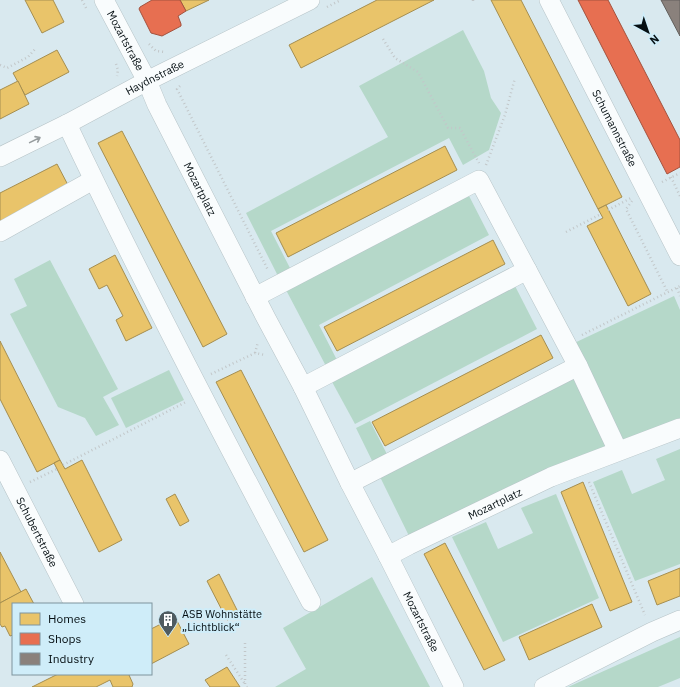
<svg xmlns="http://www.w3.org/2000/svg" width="680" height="687" viewBox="0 0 680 687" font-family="'IBM Plex Sans',sans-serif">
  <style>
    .green { fill: #b5d8c9 }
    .homes { fill: #e9c46a; stroke: #a58e50 }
    .shops { fill: #e76f51; stroke: #a3523e }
    .industry { fill: #8a817c; stroke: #625f5c }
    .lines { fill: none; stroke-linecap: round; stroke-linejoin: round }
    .minor-casing { stroke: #b7c4c8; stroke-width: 20 }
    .path { stroke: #c2c7c9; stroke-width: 2.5; stroke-dasharray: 1 3; stroke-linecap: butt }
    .minor { stroke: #f9fcfd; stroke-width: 19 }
    .oneway { stroke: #979d9f }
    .labels { text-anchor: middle; stroke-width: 4; stroke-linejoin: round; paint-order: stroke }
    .street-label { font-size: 11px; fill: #050f13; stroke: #cfedf9 }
    .poi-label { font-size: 11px; fill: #050f13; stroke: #cfedf9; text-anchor: start }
  </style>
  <rect width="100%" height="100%" fill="#d9e9ef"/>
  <g class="green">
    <path d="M 463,30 L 484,71 L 491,98 L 501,113 L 489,150 L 463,165 L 449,138 L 271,231 L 291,270 L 278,276 L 246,213 L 388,137 L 359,86 Z"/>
    <path d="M 467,192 L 489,235 L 319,325 L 338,362 L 327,368 L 285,288 Z"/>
    <path d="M 50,260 L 118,389 L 103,397 L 119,425 L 96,436 L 85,418 L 58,407 L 10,314 L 27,306 L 14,279 Z"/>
    <path d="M 514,284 L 537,329 L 355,424 L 331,380 Z"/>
    <path d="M 674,296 L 680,310 L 680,424 L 411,540 L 356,428 L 370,421 L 392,464 L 582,367 L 570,345 Z"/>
    <path d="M 169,370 L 184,400 L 126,428 L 111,398 Z"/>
    <path d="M 680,449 L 680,564 L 635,581 L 593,482 L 622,470 L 632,494 L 665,480 L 656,459 Z"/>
    <path d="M 556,494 L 599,598 L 503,642 L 452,537 L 486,522 L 498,549 L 533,533 L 521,508 Z"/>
    <path d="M 372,577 L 430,687 L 275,687 L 306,669 L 283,628 Z"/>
    <path d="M 680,637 L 680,678 L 658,687 L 568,687 Z"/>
  </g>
  <g class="homes">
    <path d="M 25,0 L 53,0 L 64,22 L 42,33 Z"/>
    <path d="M 180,0 L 209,0 L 186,11 Z"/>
    <path d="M 377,0 L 434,0 L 301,68 L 289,45 Z"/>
    <path d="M 491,0 L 521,0 L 622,197 L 598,209 Z"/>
    <path d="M 57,50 L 69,72 L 25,95 L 13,73 Z"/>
    <path d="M 18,81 L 29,104 L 0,119 L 0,90 Z"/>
    <path d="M 122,131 L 227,334 L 203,347 L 98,143 Z"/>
    <path d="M 445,146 L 457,170 L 288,257 L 276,233 Z"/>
    <path d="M 57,164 L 69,187 L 0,222 L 0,193 Z"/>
    <path d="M 606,205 L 651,294 L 628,306 L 587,226 L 603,218 L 598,209 Z"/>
    <path d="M 493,240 L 505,264 L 337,351 L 324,327 Z"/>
    <path d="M 115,255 L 152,328 L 126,341 L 116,320 L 123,316 L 107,285 L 99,289 L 89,269 Z"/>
    <path d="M 541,335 L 553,358 L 385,446 L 372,422 Z"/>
    <path d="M 0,341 L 60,460 L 37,472 L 0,399 Z"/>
    <path d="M 241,370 L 328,540 L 304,552 L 216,382 Z"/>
    <path d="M 60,460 L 65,469 L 82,460 L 122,540 L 99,552 L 54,463 Z"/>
    <path d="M 583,482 L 632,602 L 610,611 L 561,492 Z"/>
    <path d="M 175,494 L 189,521 L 180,526 L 166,499 Z"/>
    <path d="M 445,543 L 505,660 L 484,670 L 424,554 Z"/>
    <path d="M 0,552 L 21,592 L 0,603 Z"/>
    <path d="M 680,568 L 680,596 L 657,605 L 648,581 Z"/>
    <path d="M 219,574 L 239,614 L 227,620 L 207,581 Z"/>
    <path d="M 26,589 L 34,604 L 13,604 L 13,635 L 10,636 L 5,626 L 2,627 L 0,624 L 0,603 Z"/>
    <path d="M 592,604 L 602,627 L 529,660 L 519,637 Z"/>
    <path d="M 175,617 L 189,644 L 151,664 L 151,629 Z"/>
    <path d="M 227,667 L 240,687 L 210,687 L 205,680 Z"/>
    <path d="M 58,674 L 131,674 L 129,675 L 133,684 L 132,687 L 113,687 L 110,680 L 96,687 L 32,687 Z"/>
  </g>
  <g class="shops">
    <path d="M 152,0 L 180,0 L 186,11 L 178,16 L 181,24 L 181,26 L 162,36 L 151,33 L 139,9 L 140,7 Z"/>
    <path d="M 578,0 L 608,0 L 680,140 L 680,167 L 667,174 Z"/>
  </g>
  <path class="industry" d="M 661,0 L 680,0 L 680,36 Z"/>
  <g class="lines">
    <g class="minor-casing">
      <g id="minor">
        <path id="s1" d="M 104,0 L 147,81 L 157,105 L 266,318 L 303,387 L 350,483 L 388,556 L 454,687"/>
        <path id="s2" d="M 549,0 L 680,256"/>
        <path d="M 67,124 C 144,286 227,444 311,602"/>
        <path id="s3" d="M 0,157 L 67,124 L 147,81 L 310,0"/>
        <path d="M 0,232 L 93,180"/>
        <path d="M 255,297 L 479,180 L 527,270 L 303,387"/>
        <path d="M 578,366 L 618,451"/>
        <path id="s4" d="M 0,460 L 74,604"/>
        <path d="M 350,483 L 578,366 L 527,270"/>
        <path id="s5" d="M 388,556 L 409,545 L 551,477 L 680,428"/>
        <path d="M 544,687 L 652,632 L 680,620"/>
      </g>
    </g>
    <g class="path">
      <path d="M 82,0 L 86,8"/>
      <path d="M 473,1 L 473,0"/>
      <path d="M 327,7 L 341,0"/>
      <path d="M 383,39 L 395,58 L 418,72 L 448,128 L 460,128 L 479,163"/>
      <path d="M 149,44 L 156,51 L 165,52"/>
      <path d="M 116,64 L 118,70 L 117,76"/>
      <path d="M 0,65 L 7,68 L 28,57 L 36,48"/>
      <path d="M 180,86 L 177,89 L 268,270"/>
      <path d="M 486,165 L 505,115 L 515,78"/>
      <path d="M 671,177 L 680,196"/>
      <path d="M 662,182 L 680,173"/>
      <path d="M 632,201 L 626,209 L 668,293"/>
      <path d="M 608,210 L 631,198"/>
      <path d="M 566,232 L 601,214"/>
      <path d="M 677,288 L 680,296"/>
      <path d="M 582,335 L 680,286"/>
      <path d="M 255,353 L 258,342"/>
      <path d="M 211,374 L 255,353 L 265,355"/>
      <path d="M 63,465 L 186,402"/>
      <path d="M 30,482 L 57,469"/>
      <path d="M 589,482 L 645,615"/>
      <path d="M 245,643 L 245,684 L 247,687"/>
      <path d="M 226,655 L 245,684"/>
    </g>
    <use href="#minor" class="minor"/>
  </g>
  <defs><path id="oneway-shaft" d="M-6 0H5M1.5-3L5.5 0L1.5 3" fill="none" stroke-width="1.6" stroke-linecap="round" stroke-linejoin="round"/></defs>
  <use class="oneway" href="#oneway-shaft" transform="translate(35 140) rotate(-26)"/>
  <defs>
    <g id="building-pin" transform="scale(1)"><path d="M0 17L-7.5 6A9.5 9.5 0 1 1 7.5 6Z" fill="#4f5b60" stroke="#cfedf9"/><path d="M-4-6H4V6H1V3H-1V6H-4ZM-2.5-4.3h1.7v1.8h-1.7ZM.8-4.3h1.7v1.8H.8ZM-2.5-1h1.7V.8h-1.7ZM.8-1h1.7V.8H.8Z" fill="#fff"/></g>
  </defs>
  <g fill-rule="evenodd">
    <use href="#building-pin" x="168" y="620"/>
  </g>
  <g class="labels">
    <g class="street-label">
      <text dy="4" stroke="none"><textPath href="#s1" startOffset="46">Mozartstraße</textPath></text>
      <text dy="4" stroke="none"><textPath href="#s3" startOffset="174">Haydnstraße</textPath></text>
      <text dy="4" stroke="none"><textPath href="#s2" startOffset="144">Schumannstraße</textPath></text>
      <text dy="4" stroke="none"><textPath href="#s1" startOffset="212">Mozartplatz</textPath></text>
      <text dy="4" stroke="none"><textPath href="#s5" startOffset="119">Mozartplatz</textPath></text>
      <text dy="4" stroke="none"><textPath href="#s4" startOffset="81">Schubertstraße</textPath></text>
      <text dy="4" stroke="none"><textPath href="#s1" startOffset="698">Mozartstraße</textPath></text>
    </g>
    <g class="poi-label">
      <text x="182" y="618">ASB Wohnstätte<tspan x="182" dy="13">„Lichtblick“</tspan></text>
    </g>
  </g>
  <rect x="12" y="603" width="140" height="72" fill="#cfedf9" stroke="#7e949d"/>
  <rect x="20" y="613" width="20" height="12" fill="#e9c46a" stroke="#7e949d"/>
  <text x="48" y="623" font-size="12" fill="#050f13">Homes</text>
  <rect x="20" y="633" width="20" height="12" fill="#e76f51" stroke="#7e949d"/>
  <text x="48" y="643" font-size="12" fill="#050f13">Shops</text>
  <rect x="20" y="653" width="20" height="12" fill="#8a817c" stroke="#7e949d"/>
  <text x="48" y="663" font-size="12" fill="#050f13">Industry</text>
  <g transform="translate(648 32) rotate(140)" stroke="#cfedf9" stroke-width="3" paint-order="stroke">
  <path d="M0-3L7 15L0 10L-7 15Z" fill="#050f13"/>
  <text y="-6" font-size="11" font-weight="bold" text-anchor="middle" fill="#050f13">N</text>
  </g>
</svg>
